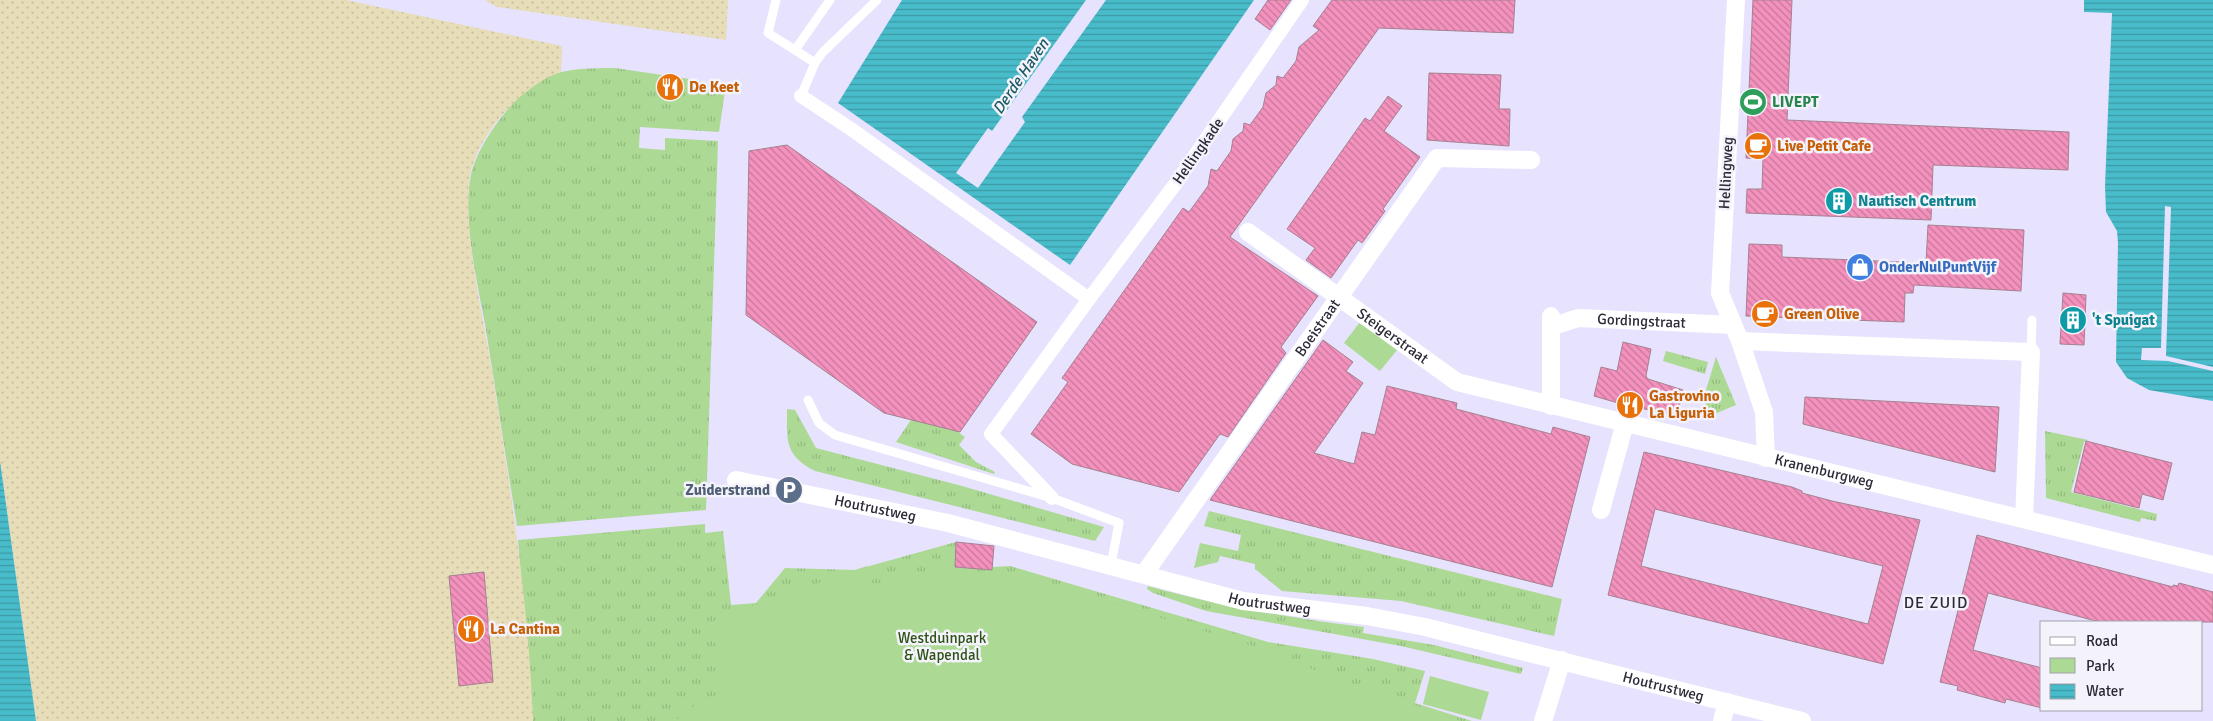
<svg xmlns="http://www.w3.org/2000/svg" width="2213" height="721" viewBox="0 0 2213 721" font-family="Signika,sans-serif">
  <style>
    .grass { fill: url(#grass-tufts) }
    .sand { fill: url(#sand-dots) }
    .green { fill: #acd994 }
    .water { fill: url(#water-rules) }
    .pier { fill: #e7e2fe }
    .building { fill: url(#building-back-hatch); stroke: #a58190; fill-rule: evenodd }
    .lines { fill: none; stroke-linecap: round; stroke-linejoin: round }
    .service { stroke: #fff; stroke-width: 9 }
    .pedestrian { stroke: #fff; stroke-width: 14 }
    .minor { stroke: #fff; stroke-width: 18 }
    .labels { text-anchor: middle; stroke-width: 5; stroke-linejoin: round; paint-order: stroke }
    .food-label { font-size: 15px; font-weight: bold; fill: #c56008; stroke: #f4f2fa; text-anchor: start }
    .leisure-label { font-size: 15px; font-weight: bold; fill: #27864d; stroke: #f4f2fa; text-anchor: start }
    .street-label { font-size: 15px; fill: #2c2a37; stroke: #f4f2fa }
    .culture-label { font-size: 15px; font-weight: bold; fill: #0d838f; stroke: #f4f2fa; text-anchor: start }
    .shop-label { font-size: 15px; font-weight: bold; fill: #366cbe; stroke: #f4f2fa; text-anchor: start }
    .service-label { font-size: 15px; font-weight: bold; fill: #4e5e75; stroke: #f4f2fa; text-anchor: end }
    .park-label { font-size: 15px; fill: #2d5116; stroke: #f4f2fa }
    .water-label { font-size: 16px; font-style: italic; fill: #1c5c64; stroke: #f4f2fa }
    .neighbourhood-label { font-size: 16px; letter-spacing: 1px; fill: #2c2a37; stroke: #f4f2fa }
  </style>
  <defs>
    <pattern id="grass-tufts" width="24" height="20" patternUnits="userSpaceOnUse" patternTransform="scale(1.25)"><rect width="24" height="20" fill="#acd994"/><path d="M3 7l-1-3M5 7V3M7 7l1-3M15 17l-1-3M17 17v-4M19 17l1-3" fill="none" stroke="#94ba80"/></pattern>
    <pattern id="sand-dots" width="8" height="8" patternUnits="userSpaceOnUse" patternTransform="scale(1.25)"><rect width="8" height="8" fill="#e7ddb8"/><path d="M2 2h.1M6 6h.1" fill="none" stroke="#c6be9f" stroke-width="1.8" stroke-linecap="round"/></pattern>
    <pattern id="water-rules" width="6" height="5" patternUnits="userSpaceOnUse" patternTransform="scale(1.25)"><rect width="6" height="5" fill="#48bcca"/><path d="M0 2.5h6" fill="none" stroke="#3c99a5"/></pattern>
    <pattern id="building-back-hatch" width="6" height="6" patternUnits="userSpaceOnUse" patternTransform="scale(1.25)"><rect width="6" height="6" fill="#f491bd"/><path d="M-1 5l2 2M0 0l6 6M5-1l2 2" fill="none" stroke="#c6779a"/></pattern>
  </defs>
  <rect width="100%" height="100%" fill="#e7e2fe"/>
  <g class="grass">
    <path d="M 615,68 L 696,80 L 725,91 L 719,132 L 640,127 L 639,148 L 665,150 L 665,138 L 718,141 L 706,510 L 517,526 C 506,459 496,392 485,324 C 477,281 462,218 471,175 C 477,144 519,87 548,76 C 569,68 592,68 615,68 Z"/>
    <path d="M 1666,351 L 1708,362 L 1705,374 L 1663,361 Z"/>
    <path d="M 1716,357 L 1736,405 L 1705,418 L 1706,390 Z"/>
    <path d="M 921,405 L 965,437 L 959,445 L 976,462 L 995,472 L 994,474 L 896,442 Z"/>
    <path d="M 787,409 L 795,410 L 816,448 L 962,486 L 1104,527 L 1095,541 L 815,471 C 784,455 787,440 787,409 Z"/>
    <path d="M 2045,431 L 2088,440 L 2084,442 L 2071,492 L 2157,514 L 2156,521 L 2141,518 L 2140,522 L 2046,498 Z"/>
    <path d="M 1209,511 L 1562,599 L 1554,636 L 1401,601 L 1282,591 L 1255,569 L 1255,564 L 1220,556 L 1218,562 L 1194,568 L 1200,543 L 1238,551 L 1241,535 L 1204,526 Z"/>
    <path d="M 705,524 L 705,533 L 723,531 L 731,605 L 756,603 L 785,568 L 855,570 L 956,542 L 955,567 L 992,570 L 993,567 L 1010,566 L 1268,642 L 1373,659 L 1425,671 L 1415,703 L 1472,721 L 533,721 L 518,540 Z"/>
    <path d="M 1148,586 C 1220,606 1289,618 1364,627 L 1363,633 L 1434,645 L 1523,668 L 1521,674 L 1401,646 L 1206,611 L 1153,593 L 1147,589 Z"/>
  </g>
  <g class="sand">
    <path d="M 0,0 L 346,0 L 562,46 L 561,72 C 523,84 477,135 470,176 C 462,231 483,315 492,371 C 510,487 529,603 533,721 L 36,721 L 0,461 Z"/>
    <path d="M 485,0 L 728,0 L 726,40 L 497,7 Z"/>
  </g>
  <g class="green">
    <path d="M 1360,322 L 1397,350 L 1380,371 L 1344,343 Z"/>
    <path d="M 867,566 L 862,584 L 894,582 L 950,566 L 955,566 L 955,573 L 992,575 L 992,569 L 1047,583 L 1256,647 L 1343,681 L 1461,721 L 675,721 L 696,704 L 721,693 L 720,617 Z"/>
    <path d="M 1430,676 L 1489,692 L 1481,720 L 1423,704 Z"/>
  </g>
  <g class="water">
    <path d="M 902,0 L 1254,0 L 1070,265 L 838,103 Z"/>
    <path d="M 2084,0 L 2213,0 L 2213,401 L 2149,390 L 2127,378 L 2116,362 L 2118,243 L 2117,231 L 2106,212 L 2105,186 L 2112,13 L 2084,12 Z"/>
    <path d="M 0,461 L 36,721 L 0,721 Z"/>
  </g>
  <g class="pier">
    <path d="M 1086,0 L 1106,0 L 1022,117 L 1025,122 L 978,188 L 956,173 L 988,128 L 992,131 Z"/>
    <path d="M 2165,206 L 2171,207 L 2166,356 L 2213,367 L 2213,371 L 2168,361 L 2141,360 L 2142,348 L 2161,348 Z"/>
  </g>
  <g class="building">
    <path d="M 1268,0 L 1291,0 L 1270,30 L 1255,19 Z"/>
    <path d="M 1332,0 L 1515,0 L 1513,33 L 1379,28 L 1230,237 L 1318,296 L 1281,347 L 1286,353 L 1228,437 L 1220,434 L 1179,492 L 1072,464 L 1031,434 L 1068,382 L 1062,378 L 1183,208 L 1189,212 L 1208,186 L 1211,169 L 1217,171 L 1231,151 L 1233,139 L 1243,131 L 1244,123 L 1250,125 L 1263,107 L 1266,93 L 1276,85 L 1277,76 L 1283,78 L 1296,61 L 1299,47 L 1319,30 L 1313,26 Z"/>
    <path d="M 1753,0 L 1792,0 L 1787,120 L 2069,132 L 2068,170 L 1933,165 L 1931,220 L 1746,213 L 1747,189 L 1762,189 L 1763,159 L 1746,158 Z"/>
    <path d="M 1429,73 L 1501,75 L 1499,109 L 1510,109 L 1509,146 L 1427,140 Z"/>
    <path d="M 1388,96 L 1402,106 L 1384,131 L 1420,157 L 1383,209 L 1385,211 L 1362,243 L 1358,240 L 1331,278 L 1306,260 L 1315,248 L 1287,229 L 1365,118 L 1370,121 Z"/>
    <path d="M 787,145 L 1037,322 L 960,432 L 884,413 L 746,315 L 749,151 Z"/>
    <path d="M 1928,225 L 2024,230 L 2021,291 L 1914,285 L 1913,293 L 1905,293 L 1904,322 L 1746,316 L 1749,244 L 1782,245 L 1782,257 L 1926,263 Z"/>
    <path d="M 2063,293 L 2086,295 L 2084,345 L 2060,344 Z"/>
    <path d="M 1323,340 L 1353,362 L 1346,371 L 1363,383 L 1314,453 L 1354,464 L 1362,432 L 1375,435 L 1387,386 L 1457,403 L 1456,409 L 1551,434 L 1553,427 L 1590,437 L 1552,587 L 1210,500 Z"/>
    <path d="M 1623,342 L 1651,349 L 1646,376 L 1648,379 L 1683,390 L 1677,416 L 1640,408 L 1639,413 L 1617,407 L 1618,403 L 1594,396 L 1601,367 L 1617,371 Z"/>
    <path d="M 1805,397 L 1999,407 L 1995,472 L 1803,424 Z"/>
    <path d="M 2086,441 L 2172,463 L 2163,500 L 2142,494 L 2139,508 L 2074,492 Z"/>
    <path d="M 1644,452 L 1792,487 L 1802,491 L 1802,493 L 1832,501 L 1920,520 L 1883,664 L 1608,595 ZM 1655,509 L 1883,566 L 1868,624 L 1641,566 Z"/>
    <path d="M 1977,535 L 2173,587 L 2173,585 L 2178,586 L 2179,583 L 2213,592 L 2213,622 L 2100,622 L 1988,593 L 1973,650 L 2042,668 L 2042,708 L 2006,699 L 2005,703 L 1957,690 L 1958,686 L 1940,682 Z"/>
    <path d="M 956,542 L 994,546 L 992,570 L 955,567 Z"/>
    <path d="M 484,572 L 493,682 L 459,686 L 449,576 Z"/>
  </g>
  <g class="lines">
    <g class="service">
      <path d="M 776,0 L 768,33 L 795,50"/>
      <path d="M 815,63 L 822,53 L 877,0"/>
      <path d="M 801,96 L 815,63 L 795,50 L 830,0"/>
      <path d="M 2031,352 L 2032,320"/>
      <path d="M 808,400 L 819,423 L 835,435 L 1052,498 L 1119,523 L 1111,565"/>
    </g>
    <g class="pedestrian">
      <path d="M 801,96 L 851,129 L 1089,299"/>
      <path d="M 1052,498 L 991,434 L 1089,299 L 1176,183 L 1302,0"/>
    </g>
    <g class="minor">
      <path d="M 1736,0 L 1720,293 L 1740,341 L 1764,412 L 1766,458"/>
      <path id="s1" d="M 1248,232 L 1457,382 L 2213,565"/>
      <path id="s2" d="M 1551,327 L 1578,318 L 1733,325"/>
      <path d="M 1740,341 L 2031,352 L 2024,519"/>
      <path d="M 1551,406 L 1551,316"/>
      <path id="s3" d="M 736,480 L 948,523 L 1243,601 L 1367,616 L 1425,627 L 1802,721"/>
      <path d="M 1601,510 L 1625,423"/>
      <path id="s4" d="M 1144,574 L 1437,158 L 1531,160"/>
      <path d="M 1543,721 L 1562,660"/>
      <path d="M 1722,721 L 1727,702"/>
    </g>
  </g>
  <defs>
    <g id="restaurant-disc" transform="scale(1.4375)"><circle r="9.5" fill="#e8710a" stroke="#f4f2fa"/><path d="M-5-6h1v4h1v-4h1v4h1v-4h1v5L-1.5 .5V6h-2V.5L-5-1ZM5-6V6H3V1.5H1.5Q1.5-4 5-6Z" fill="#fff"/></g>
    <g id="stadium-disc" transform="scale(1.4375)"><circle r="9.5" fill="#2e9e5b" stroke="#f4f2fa"/><path d="M0-5a6.5 5 0 1 0 0 10a6.5 5 0 1 0 0-10ZM-3.5-1.8h7v3.6h-7Z" fill="#fff"/></g>
    <g id="cafe-disc" transform="scale(1.4375)"><circle r="9.5" fill="#e8710a" stroke="#f4f2fa"/><path d="M-5.5-4.5H6V0H3Q3 3.5 0 3.5H-2.5Q-5.5 3.5-5.5 0ZM3-3.2v2h1.7v-2ZM-6 4.5H4V6H-6Z" fill="#fff"/></g>
    <g id="building-disc" transform="scale(1.4375)"><circle r="9.5" fill="#0f9aa8" stroke="#f4f2fa"/><path d="M-4-6H4V6H1V3H-1V6H-4ZM-2.5-4.3h1.7v1.8h-1.7ZM.8-4.3h1.7v1.8H.8ZM-2.5-1h1.7V.8h-1.7ZM.8-1h1.7V.8H.8Z" fill="#fff"/></g>
    <g id="shop-disc" transform="scale(1.4375)"><circle r="9.5" fill="#3f7fe0" stroke="#f4f2fa"/><path d="M-5-2.5h2.3a2.7 3.5 0 0 1 5.4 0H5L5.5 6h-11ZM-1.5-2.5h3a1.5 2.3 0 0 0-3 0Z" fill="#fff"/></g>
    <g id="parking-disc" transform="scale(1.4375)"><circle r="9.5" fill="#5c6f8a" stroke="#f4f2fa"/><path d="M-3.5-5.5H1a3.5 3.5 0 0 1 0 7H-1V5.5H-3.5ZM-1-3.4V-.6H.8a1.4 1.4 0 0 0 0-2.8Z" fill="#fff"/></g>
  </defs>
  <g fill-rule="evenodd">
    <use href="#restaurant-disc" x="670" y="87"/>
    <use href="#stadium-disc" x="1753" y="102"/>
    <use href="#cafe-disc" x="1758" y="146"/>
    <use href="#building-disc" x="1839" y="201"/>
    <use href="#shop-disc" x="1860" y="267"/>
    <use href="#cafe-disc" x="1765" y="314"/>
    <use href="#building-disc" x="2073" y="320"/>
    <use href="#restaurant-disc" x="1630" y="405"/>
    <use href="#parking-disc" x="789" y="490"/>
    <use href="#restaurant-disc" x="471" y="629"/>
  </g>
  <g class="labels">
    <g class="food-label">
      <text x="689" y="92">De Keet</text>
      <text x="1777" y="151">Live Petit Cafe</text>
      <text x="1784" y="319">Green Olive</text>
      <text x="1649" y="401">Gastrovino<tspan x="1649" dy="17">La Liguria</tspan></text>
      <text x="490" y="634">La Cantina</text>
    </g>
    <g class="leisure-label">
      <text x="1772" y="107">LIVEPT</text>
    </g>
    <g class="street-label">
      <text transform="translate(1198 151) rotate(-55)" y="5">Hellingkade</text>
      <text transform="translate(1726 173) rotate(-87)" y="5">Hellingweg</text>
      <text dy="5" stroke="none"><textPath href="#s2" startOffset="92">Gordingstraat</textPath></text>
      <text dy="5" stroke="none"><textPath href="#s4" startOffset="301">Boeistraat</textPath></text>
      <text dy="5" stroke="none"><textPath href="#s1" startOffset="178">Steigerstraat</textPath></text>
      <text dy="5" stroke="none"><textPath href="#s1" startOffset="635">Kranenburgweg</textPath></text>
      <text dy="5" stroke="none"><textPath href="#s3" startOffset="142">Houtrustweg</textPath></text>
      <text dy="5" stroke="none"><textPath href="#s3" startOffset="548">Houtrustweg</textPath></text>
      <text dy="5" stroke="none"><textPath href="#s3" startOffset="951">Houtrustweg</textPath></text>
    </g>
    <g class="culture-label">
      <text x="1858" y="206">Nautisch Centrum</text>
      <text x="2092" y="325">'t Spuigat</text>
    </g>
    <g class="shop-label">
      <text x="1879" y="272">OnderNulPuntVijf</text>
    </g>
    <g class="service-label">
      <text x="770" y="495">Zuiderstrand</text>
    </g>
    <g class="park-label">
      <text x="942" y="643">Westduinpark<tspan x="942" dy="17">&amp; Wapendal</tspan></text>
    </g>
    <g class="water-label">
      <text transform="translate(1020 76) rotate(-56)" y="6">Derde Haven</text>
    </g>
    <g class="neighbourhood-label">
      <text x="1936" y="608">DE ZUID</text>
    </g>
  </g>
  <rect x="2040" y="621" width="162" height="90" fill="#f4f2fa" stroke="#a4a2ac"/>
  <rect x="2050" y="637" width="25" height="8" fill="#ffffff" stroke="#a4a2ac"/>
  <text x="2086" y="646" font-size="15" fill="#2c2a37">Road</text>
  <rect x="2050" y="658" width="25" height="15" fill="#acd994" stroke="#a4a2ac"/>
  <text x="2086" y="671" font-size="15" fill="#2c2a37">Park</text>
  <rect x="2050" y="684" width="25" height="15" fill="url(#water-rules)" stroke="#a4a2ac"/>
  <text x="2086" y="696" font-size="15" fill="#2c2a37">Water</text>
</svg>
